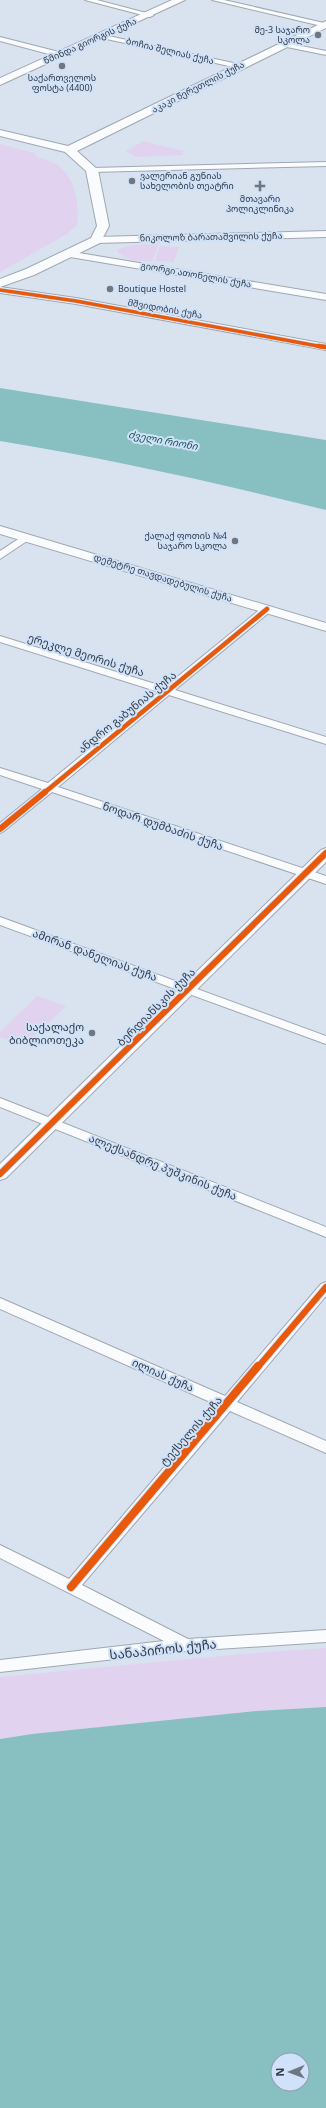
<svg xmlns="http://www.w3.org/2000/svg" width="326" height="2108" viewBox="0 0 326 2108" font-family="'Noto Sans','Noto Sans Georgian',sans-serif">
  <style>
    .green { fill: #e1d2ef }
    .water { fill: #88bfc0; fill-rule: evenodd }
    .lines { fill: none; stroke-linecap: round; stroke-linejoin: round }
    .minor-casing { stroke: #a0a7b1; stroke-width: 2 }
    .tertiary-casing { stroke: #a0a7b1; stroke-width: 2 }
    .secondary-casing { stroke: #a0a7b1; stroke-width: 2 }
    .minor { fill: #f9fbfd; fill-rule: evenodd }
    .tertiary { fill: #f9fbfd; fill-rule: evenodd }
    .secondary { fill: #f9fbfd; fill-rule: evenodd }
    .cycleway-far3-casing { stroke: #d0e2f9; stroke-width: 5 }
    .cycleway-far2-casing { stroke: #d0e2f9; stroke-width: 6 }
    .cycleway-far1-casing { stroke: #d0e2f9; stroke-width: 8 }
    .cycleway-casing { stroke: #d0e2f9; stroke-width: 10 }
    .cycleway-far3 { stroke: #e8590c; stroke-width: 3.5 }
    .cycleway-far2 { stroke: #e8590c; stroke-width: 4.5 }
    .cycleway-far1 { stroke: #e8590c; stroke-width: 6 }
    .cycleway { stroke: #e8590c; stroke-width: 8 }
    .poi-dot { fill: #6e7680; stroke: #d0e2f9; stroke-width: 1.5 }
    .labels { text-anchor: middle; stroke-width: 4; stroke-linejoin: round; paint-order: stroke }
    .far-poi-label { font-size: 9px; fill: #343b44; stroke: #d0e2f9; text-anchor: end }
    .far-street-label { font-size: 9px; fill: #343b44; stroke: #d0e2f9 }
    .far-water-label { font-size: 10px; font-style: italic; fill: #125351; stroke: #d0e2f9 }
    .street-label { font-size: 11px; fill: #343b44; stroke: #d0e2f9 }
    .poi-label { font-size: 11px; fill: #343b44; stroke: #d0e2f9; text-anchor: end }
    .near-street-label { font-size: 13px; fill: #343b44; stroke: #d0e2f9 }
  </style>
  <rect width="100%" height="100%" fill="#d9e3f0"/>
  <g class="green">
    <path d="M 143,141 L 183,151 L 183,155 L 136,157 L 126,151 Z"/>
    <path d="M 0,144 L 35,153 L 36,156 C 41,158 56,163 59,166 C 77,181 79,204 77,225 L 67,234 L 0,272 Z"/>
    <path d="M 159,244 L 152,262 C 141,261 125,261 117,251 C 126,243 147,245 159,244 Z"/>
    <path d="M 160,246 L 179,247 L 174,262 L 155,261 Z"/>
    <path d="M 37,996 L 66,1006 L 24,1046 L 0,1037 L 0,1032 Z"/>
    <path d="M 326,1648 L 326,1707 L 257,1711 L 32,1734 L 0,1739 L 0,1677 L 241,1654 Z"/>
  </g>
  <g class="water">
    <path d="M 0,388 L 326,440 L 326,510 C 218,483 110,459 0,441 Z"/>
    <path d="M 326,1707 L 326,2108 L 0,2108 L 0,1739 L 32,1734 L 257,1711 ZM 278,2060 L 302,2060 L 302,2084 L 278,2084 Z"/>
  </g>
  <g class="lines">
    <g class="minor-casing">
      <g id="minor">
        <path d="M 85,0 L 97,0 L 154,15 L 150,17 Z"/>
        <path d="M 212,0 L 224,0 L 324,23 L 326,23 L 326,27 Z"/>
        <path d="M 99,34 L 238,64 L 242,66 L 238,68 L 102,38 L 99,38 Z"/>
        <path d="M 0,37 L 63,53 L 64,55 L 60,57 L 0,41 Z"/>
        <path d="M 282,42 L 326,51 L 326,55 L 282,46 Z"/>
        <path d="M 326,162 L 326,166 L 92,172 L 88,170 L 92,168 Z"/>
        <path d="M 67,251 L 326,294 L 326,300 L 64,256 L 63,254 Z"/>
        <path d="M 26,534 L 31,537 L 30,539 L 0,559 L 0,551 Z"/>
        <path d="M 267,606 L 271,607 L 272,609 L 271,611 L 175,690 L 326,737 L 326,744 L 169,695 L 58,787 L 326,876 L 326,884 L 52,792 L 4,831 L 0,833 L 0,823 L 42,789 L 0,775 L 0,768 L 48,783 L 159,692 L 0,642 L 0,636 L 165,687 L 263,607 Z"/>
        <path d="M 0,917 L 326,1036 L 326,1044 L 0,925 Z"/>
        <path d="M 0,1098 L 326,1227 L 326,1237 L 0,1107 Z"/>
        <path d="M 326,1282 L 326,1296 L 237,1402 L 326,1441 L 326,1453 L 230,1411 L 82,1585 L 188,1639 L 326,1630 L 326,1642 L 186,1651 L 0,1672 L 0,1660 L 164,1641 L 0,1558 L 0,1545 L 69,1579 L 217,1405 L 0,1309 L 0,1298 L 225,1396 L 321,1284 Z"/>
      </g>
    </g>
    <g class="tertiary-casing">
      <g id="tertiary">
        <path d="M 326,231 L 326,237 L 96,243 L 91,240 L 96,237 Z"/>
        <path d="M 0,287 L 76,298 L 326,344 L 326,350 L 76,304 L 0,293 Z"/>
        <path d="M 0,526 L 326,623 L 326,631 L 0,534 Z"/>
        <path d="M 326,848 L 326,862 L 6,1178 L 0,1180 L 0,1164 L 321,850 Z"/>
      </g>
    </g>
    <g class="secondary-casing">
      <g id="secondary">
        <path d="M 172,0 L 185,0 L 0,85 L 0,78 Z"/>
        <path d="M 326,21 L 326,28 L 77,151 L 98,170 L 109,226 L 100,243 L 34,275 L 0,287 L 0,279 L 26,269 L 91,238 L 97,226 L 86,171 L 65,152 L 0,136 L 0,130 L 68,146 Z"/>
      </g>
    </g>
    <use href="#minor" class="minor"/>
    <use href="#tertiary" class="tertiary"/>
    <use href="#secondary" class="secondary"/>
    <g class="cycleway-far3-casing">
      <path id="cycleway-far3" d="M 0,290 L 76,301 L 323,347"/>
    </g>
    <g class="cycleway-far2-casing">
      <g id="cycleway-far2">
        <path d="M 318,346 L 326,347"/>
        <path d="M 44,793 L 267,609"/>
      </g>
    </g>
    <g class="cycleway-far1-casing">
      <g id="cycleway-far1">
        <path d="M 0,829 L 45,792"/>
        <path d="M 0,1174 L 326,853"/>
        <path d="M 258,1367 L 326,1287"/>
      </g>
    </g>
    <g class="cycleway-casing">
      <path id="cycleway" d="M 71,1587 L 258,1366"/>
    </g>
    <use href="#cycleway-far3" class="cycleway-far3"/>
    <use href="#cycleway-far2" class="cycleway-far2"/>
    <use href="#cycleway-far1" class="cycleway-far1"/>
    <use href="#cycleway" class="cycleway"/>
  </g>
  <g class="poi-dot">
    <circle cx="318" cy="35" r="4"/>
    <circle cx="62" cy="66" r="4"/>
    <circle cx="132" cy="181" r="4"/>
    <path d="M258 180h4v4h4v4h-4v4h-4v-4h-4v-4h4z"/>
    <circle cx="110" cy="289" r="4"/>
    <circle cx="235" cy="541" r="4"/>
    <circle cx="92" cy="1033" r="4"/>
  </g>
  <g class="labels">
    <g class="far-poi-label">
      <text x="310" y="33">მე-3 საჯარო<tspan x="310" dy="10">სკოლა</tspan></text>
      <text x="62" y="81" text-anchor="middle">საქართველოს<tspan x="62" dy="10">ფოსტა (4400)</tspan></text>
      <text x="140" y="179" text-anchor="start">ვალერიან გუნიას<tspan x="140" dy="10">სახელობის თეატრი</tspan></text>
      <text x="260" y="202" text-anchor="middle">მთავარი<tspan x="260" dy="10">პოლიკლინიკა</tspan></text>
      <text x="118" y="292" text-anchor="start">Boutique Hostel</text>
      <text x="227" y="539">ქალაქ ფოთის №4<tspan x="227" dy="10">საჯარო სკოლა</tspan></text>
    </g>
    <g class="far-street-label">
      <text transform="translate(90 41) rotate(-24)" y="3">წმინდა გიორგის ქუჩა</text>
      <text transform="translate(170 51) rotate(13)" y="3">ბოჩია შელიას ქუჩა</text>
      <text transform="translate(198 87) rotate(-27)" y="3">აკაკი წერეთლის ქუჩა</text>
      <text transform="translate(211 237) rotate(-1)" y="3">ნიკოლოზ ბარათაშვილის ქუჩა</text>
      <text transform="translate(196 275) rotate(10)" y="3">გიორგი ათონელის ქუჩა</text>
      <text transform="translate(165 309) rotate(10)" y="3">მშვიდობის ქუჩა</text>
      <text transform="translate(163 578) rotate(17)" y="3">დემეტრე თავდადებულის ქუჩა</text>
    </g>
    <g class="far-water-label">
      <text transform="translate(163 440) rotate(10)" y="4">ძველი რიონი</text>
    </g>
    <g class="street-label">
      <text transform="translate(86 655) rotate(17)" y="4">ერეკლე მეორის ქუჩა</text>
      <text transform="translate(127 712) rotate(-39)" y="4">ანდრო გაბუნიას ქუჩა</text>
      <text transform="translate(163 826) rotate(19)" y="4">ნოდარ დუმბაძის ქუჩა</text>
      <text transform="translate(95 955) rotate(20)" y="4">ამირან დანელიას ქუჩა</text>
      <text transform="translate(156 1007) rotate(-45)" y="4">ბერდიანსკის ქუჩა</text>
      <text transform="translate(163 1167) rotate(22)" y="4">ალექსანდრე პუშკინის ქუჩა</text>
      <text transform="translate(163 1375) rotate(24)" y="4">ილიას ქუჩა</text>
      <text transform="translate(191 1431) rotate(-49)" y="4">ტექსელის ქუჩა</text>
    </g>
    <g class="poi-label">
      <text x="84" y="1031">საქალაქო<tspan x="84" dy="13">ბიბლიოთეკა</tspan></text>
    </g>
    <g class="near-street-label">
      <text transform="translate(163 1649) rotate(-6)" y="5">სანაპიროს ქუჩა</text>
    </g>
  </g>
  <g transform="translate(290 2072) rotate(269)"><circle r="19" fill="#d0e2f9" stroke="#929fb1"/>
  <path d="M0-3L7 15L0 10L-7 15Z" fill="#6e7680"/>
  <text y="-6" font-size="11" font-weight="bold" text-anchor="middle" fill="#343b44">N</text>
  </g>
</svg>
